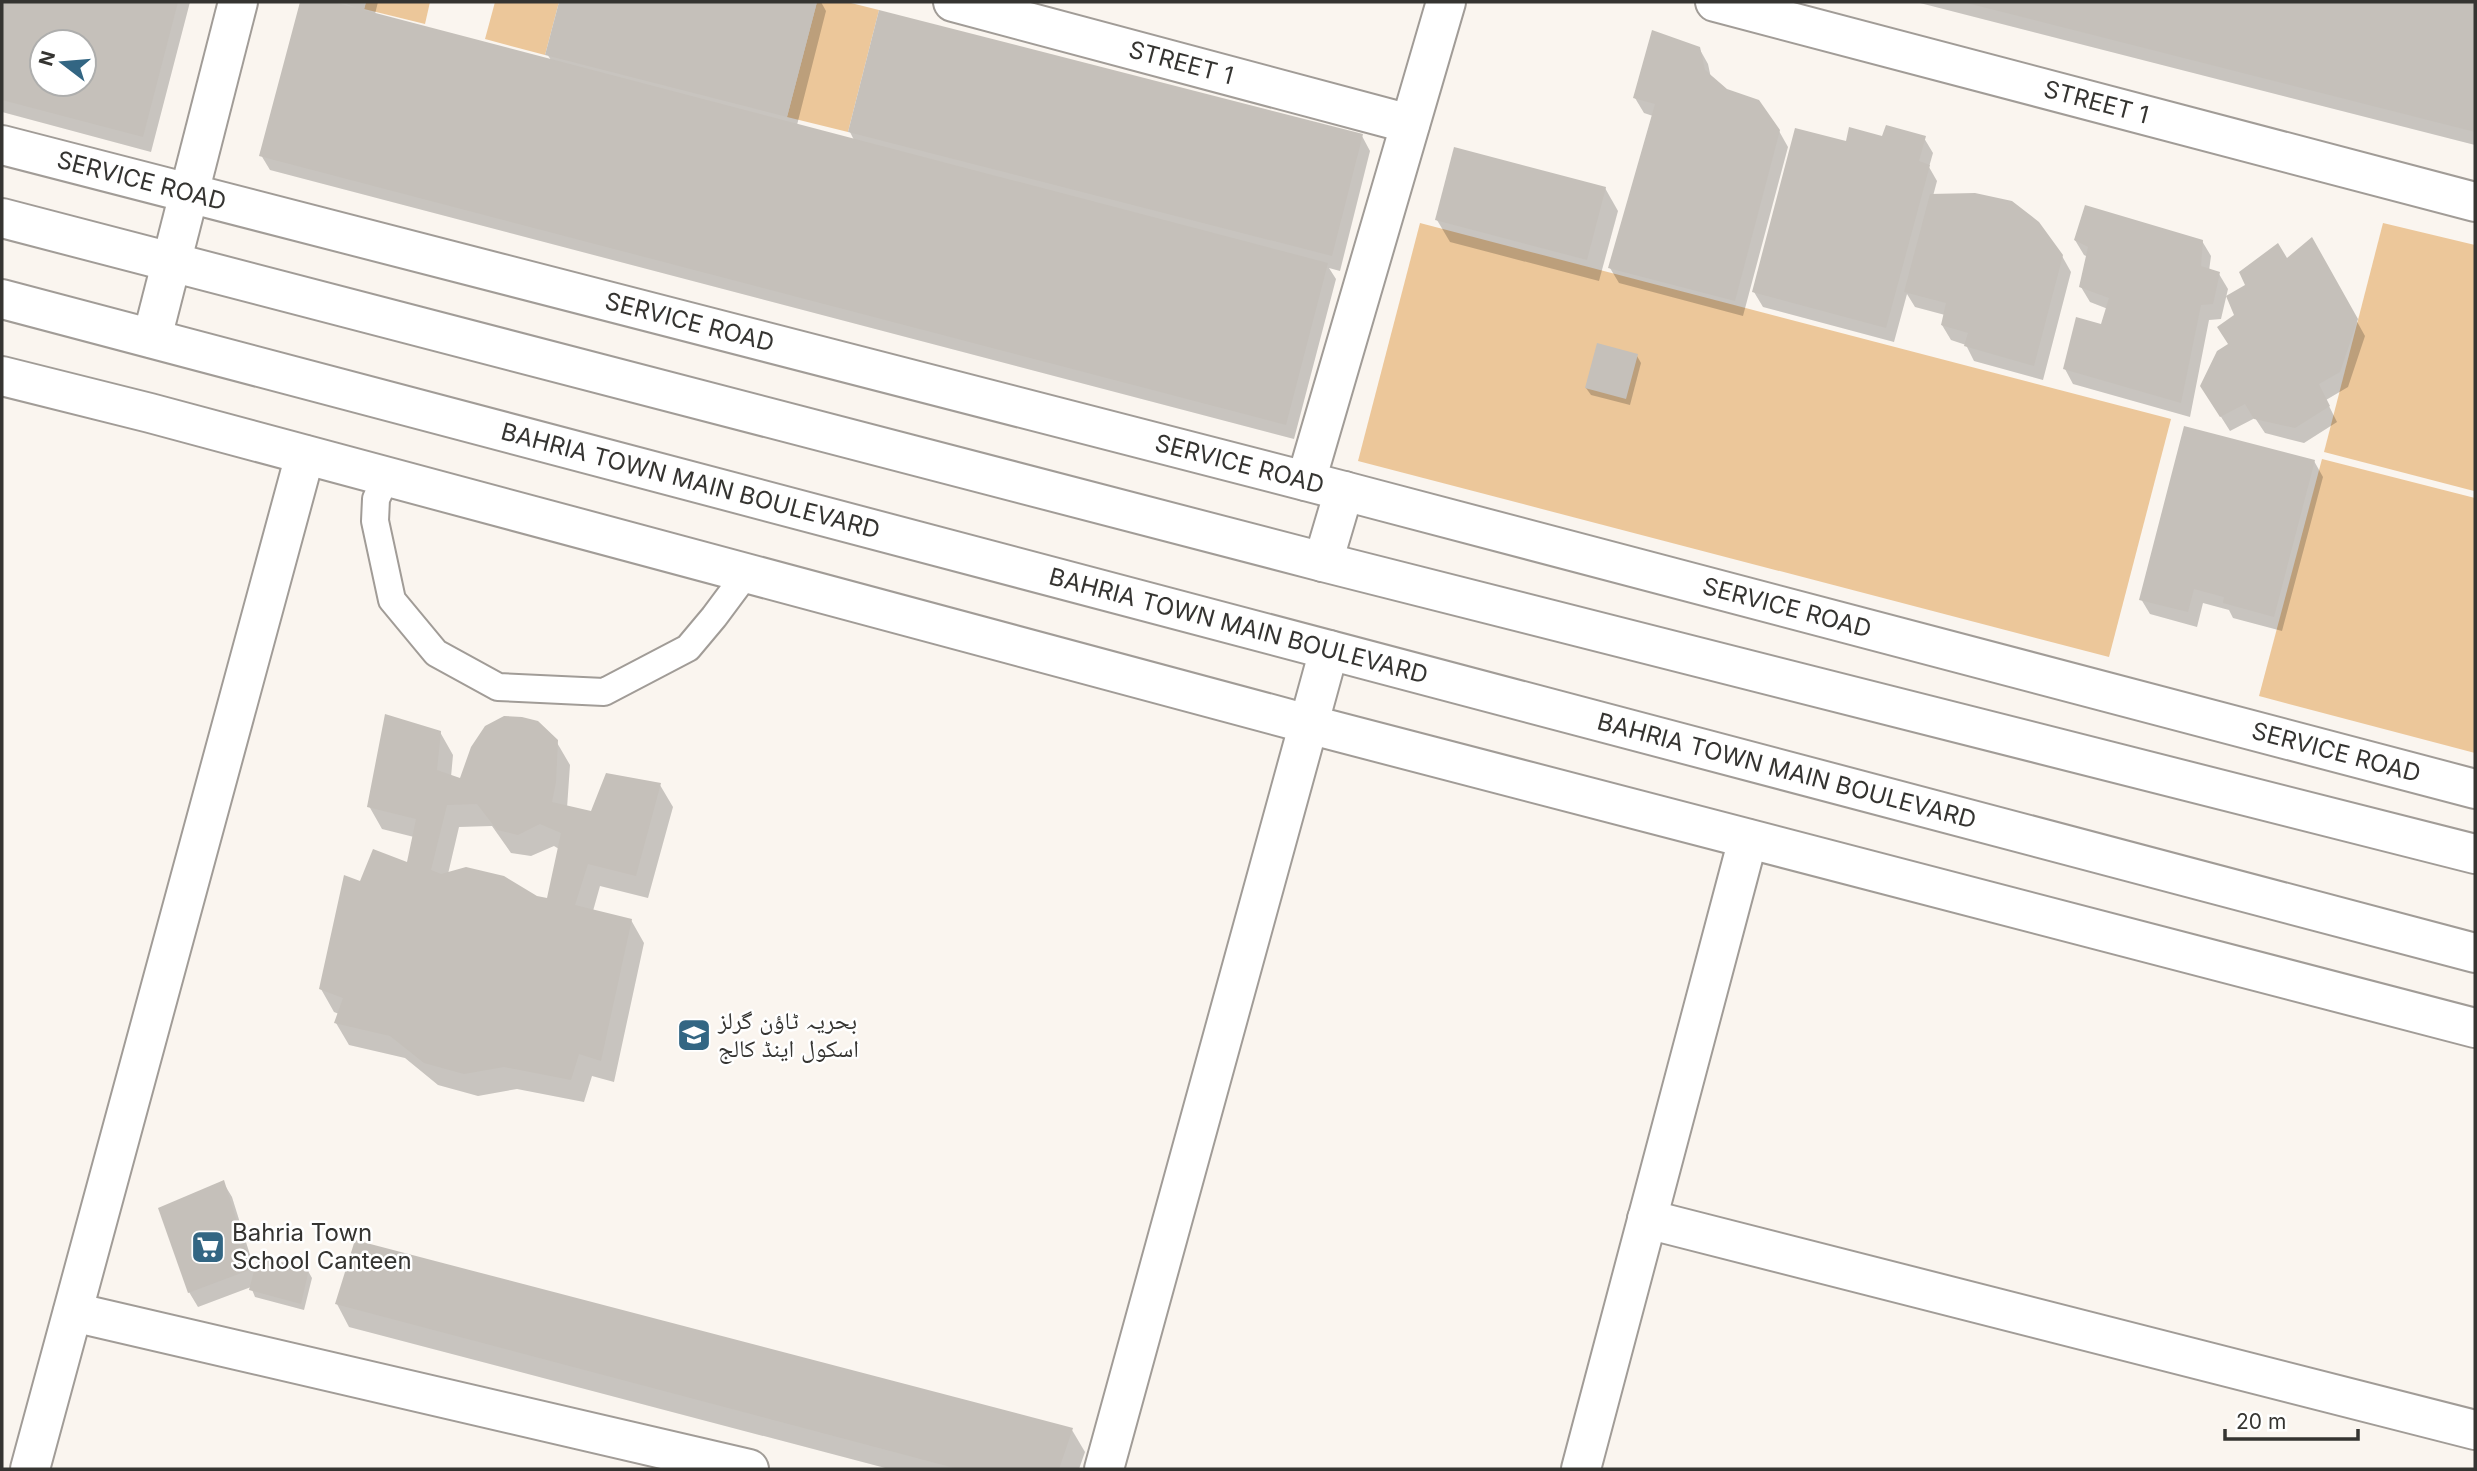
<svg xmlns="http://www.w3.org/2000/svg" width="2477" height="1471" viewBox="0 0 2477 1471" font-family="Inter,'Noto Naskh Arabic',sans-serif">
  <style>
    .green { fill: #ecc79a }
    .shadow { fill: #0003; fill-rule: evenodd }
    .building { fill: #c5c0ba; fill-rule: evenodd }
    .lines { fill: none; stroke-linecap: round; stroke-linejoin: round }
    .service-casing { stroke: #a19c97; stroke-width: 30 }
    .minor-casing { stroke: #a19c97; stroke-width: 42 }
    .secondary-casing { stroke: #a19c97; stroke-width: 42 }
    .service { stroke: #fff; stroke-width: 26 }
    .minor { stroke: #fff; stroke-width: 38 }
    .secondary { stroke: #fff; stroke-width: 38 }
    .labels { text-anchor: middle; stroke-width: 5; stroke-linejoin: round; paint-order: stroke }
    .street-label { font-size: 24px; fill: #353431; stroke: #fff }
    .poi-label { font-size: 24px; fill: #353431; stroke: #fff; text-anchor: start }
  </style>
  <rect width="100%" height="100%" fill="#faf5ef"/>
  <g class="green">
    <path d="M 366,2 L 430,2 L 425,24 L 364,9 Z"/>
    <path d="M 495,2 L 559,2 L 545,55 L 485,39 Z"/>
    <path d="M 817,2 L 847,2 L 879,10 L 848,132 L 787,117 Z"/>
    <path d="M 1420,223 L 2171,419 L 2109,657 L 1358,461 Z"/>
    <path d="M 2383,223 L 2475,245 L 2474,491 L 2324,452 Z"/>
    <path d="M 2322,459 L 2475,498 L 2475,753 L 2259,696 Z"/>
  </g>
  <g class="shadow">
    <path d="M 2,2 L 190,2 L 151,152 L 2,112 ZM 42,42 L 84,42 L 84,84 L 42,84 Z"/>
    <path d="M 302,2 L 378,2 L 375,14 L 551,60 L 547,54 L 561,2 L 821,2 L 826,11 L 797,125 L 854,140 L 850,132 L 1362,136 L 1370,151 L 1340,271 L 1329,268 L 1336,279 L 1294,439 L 270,170 L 261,155 Z"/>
    <path d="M 1916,2 L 2475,2 L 2475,145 Z"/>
    <path d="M 1699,48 L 1708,64 L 1711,78 L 1779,131 L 1788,147 L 1743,316 L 1619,283 L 1610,268 L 1653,116 L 1644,113 L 1635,98 Z"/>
    <path d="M 1924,138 L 1933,153 L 1929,167 L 1937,181 L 1933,196 L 2062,256 L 2071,272 L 2043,380 L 1974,361 L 1966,345 L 1951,340 L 1942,325 L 1945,315 L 1915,307 L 1907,294 L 1894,342 L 1763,307 L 1754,292 L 1847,143 L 1884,139 Z"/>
    <path d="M 1605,188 L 1618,211 L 1599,281 L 1450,242 L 1437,220 Z"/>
    <path d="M 2075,240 L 2202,241 L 2211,256 L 2209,271 L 2219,274 L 2228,289 L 2221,319 L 2209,320 L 2190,417 L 2073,384 L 2065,369 L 2102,326 L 2108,309 L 2090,302 L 2081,287 L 2088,257 L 2084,255 Z"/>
    <path d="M 2312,240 L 2365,336 L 2348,387 L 2326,400 L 2337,422 L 2304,443 L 2265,433 L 2255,418 L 2230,431 L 2211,401 L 2230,345 L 2236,316 L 2287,260 Z"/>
    <path d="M 1637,356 L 1641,363 L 1630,405 L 1591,395 L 1586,388 Z"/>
    <path d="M 2314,461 L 2323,477 L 2282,631 L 2233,618 L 2229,610 L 2203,603 L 2197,627 L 2150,614 L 2141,599 Z"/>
    <path d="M 440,732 L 453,755 L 451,777 L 461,780 L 556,741 L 570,765 L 567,808 L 592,813 L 660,785 L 673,807 L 648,898 L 600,886 L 593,911 L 631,920 L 644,943 L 614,1082 L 592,1076 L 584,1102 L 517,1089 L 478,1096 L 438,1085 L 405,1058 L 349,1045 L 336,1023 L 339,1014 L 334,1012 L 321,989 L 361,883 L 408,864 L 414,837 L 382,829 L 369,806 ZM 492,826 L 511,853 L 531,856 L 554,846 L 559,849 L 549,901 L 448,874 L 459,827 Z"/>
    <path d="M 223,1182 L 232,1197 L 255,1271 L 308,1271 L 312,1278 L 304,1310 L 255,1297 L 251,1287 L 198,1307 L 189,1292 Z"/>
    <path d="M 337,1304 L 1072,1430 L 1085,1452 L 1079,1469 L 889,1469 L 349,1327 Z"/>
  </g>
  <g class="building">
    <path d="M 2,2 L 178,2 L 143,137 L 2,100 ZM 42,42 L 84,42 L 84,84 L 42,84 Z"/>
    <path d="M 300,2 L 333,2 L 357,8 L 341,2 L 366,2 L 364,10 L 1328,263 L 1286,425 L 259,156 Z"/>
    <path d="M 559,2 L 817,2 L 787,117 L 545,55 Z"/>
    <path d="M 1967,2 L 2475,2 L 2475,132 L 1967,3 Z"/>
    <path d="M 879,10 L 1363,134 L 1332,256 L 848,132 Z"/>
    <path d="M 1652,30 L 1700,47 L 1705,70 L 1727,89 L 1759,100 L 1780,130 L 1735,301 L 1608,268 L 1655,104 L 1633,98 Z"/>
    <path d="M 1886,125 L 1926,136 L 1919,161 L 1930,165 L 1886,328 L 1752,292 L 1795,128 L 1846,141 L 1849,127 L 1882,136 Z"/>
    <path d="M 1454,147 L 1606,187 L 1587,260 L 1435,220 Z"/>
    <path d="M 1975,193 L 2012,201 L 2039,222 L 2063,255 L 2034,366 L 1964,346 L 1968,333 L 1941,325 L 1946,303 L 1904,292 L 1930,194 Z"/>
    <path d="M 2085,205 L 2203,240 L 2201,266 L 2220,272 L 2213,304 L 2201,305 L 2181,403 L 2063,369 L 2076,317 L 2101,324 L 2109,298 L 2079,287 L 2088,247 L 2074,240 Z"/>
    <path d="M 2312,237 L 2358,319 L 2340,372 L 2319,384 L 2330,406 L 2295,428 L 2254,419 L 2245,404 L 2220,417 L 2200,386 L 2217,351 L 2228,344 L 2217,327 L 2234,315 L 2226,296 L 2245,285 L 2239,272 L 2278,243 L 2287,258 Z"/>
    <path d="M 1597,343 L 1638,354 L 1626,399 L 1585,388 Z"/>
    <path d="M 2184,426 L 2315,460 L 2274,617 L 2223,603 L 2224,597 L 2194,589 L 2188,612 L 2139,600 Z"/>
    <path d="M 385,714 L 441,731 L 437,770 L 460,778 L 471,747 L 485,726 L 504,716 L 522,717 L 538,721 L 558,740 L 556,782 L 552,802 L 591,811 L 606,773 L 661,783 L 636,876 L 588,864 L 575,905 L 632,919 L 601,1061 L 579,1054 L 571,1080 L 504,1067 L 464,1074 L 424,1063 L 390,1036 L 334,1023 L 343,998 L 319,989 L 344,875 L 360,881 L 373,849 L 407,862 L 416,819 L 367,807 ZM 477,804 L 497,830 L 518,835 L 540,824 L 561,833 L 547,898 L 537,896 L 504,876 L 466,867 L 441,874 L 431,870 L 447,805 Z"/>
    <path d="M 224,1180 L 252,1269 L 188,1293 L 158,1208 Z"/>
    <path d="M 355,1240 L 1073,1428 L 1059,1469 L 958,1469 L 335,1304 Z"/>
    <path d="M 258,1256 L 309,1269 L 301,1304 L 249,1290 Z"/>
  </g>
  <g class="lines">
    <g class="service-casing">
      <path id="service" d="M 386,477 L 376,499 L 375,521 L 392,600 L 436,653 L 498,687 L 604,692 L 688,648 L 714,617 L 746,574"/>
    </g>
    <g class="minor-casing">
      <g id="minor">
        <path id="s1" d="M 953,2 L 1410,124"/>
        <path id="s2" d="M 1715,2 L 2475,202"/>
        <path id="s3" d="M 2,145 L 1344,491 L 2475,789"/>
        <path d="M 152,338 L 238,2"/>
        <path d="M 2,376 L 150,413 L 1308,724 L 2475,1028"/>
        <path d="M 1306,481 L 1446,2"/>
        <path d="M 1323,562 L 1344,491"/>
        <path d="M 1647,1219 L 2475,1430"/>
        <path d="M 73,1312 L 749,1469"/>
        <path d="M 30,1469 L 305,455"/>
        <path d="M 1104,1469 L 1329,650"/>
        <path d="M 1581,1469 L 1748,839"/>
      </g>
    </g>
    <g class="secondary-casing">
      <g id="secondary">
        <path d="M 2,218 L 1323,562 L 2475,854"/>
        <path id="s4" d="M 2,299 L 2475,953"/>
      </g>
    </g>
    <use href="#service" class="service"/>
    <use href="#minor" class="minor"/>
    <use href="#secondary" class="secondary"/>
  </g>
  <defs>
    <g id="school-square" transform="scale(1.75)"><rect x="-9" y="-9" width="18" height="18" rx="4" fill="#336683" stroke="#fff"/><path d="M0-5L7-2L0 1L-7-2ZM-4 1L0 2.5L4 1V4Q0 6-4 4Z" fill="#fff"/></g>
    <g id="supermarket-square" transform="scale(1.75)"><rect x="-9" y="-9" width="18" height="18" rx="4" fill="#336683" stroke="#fff"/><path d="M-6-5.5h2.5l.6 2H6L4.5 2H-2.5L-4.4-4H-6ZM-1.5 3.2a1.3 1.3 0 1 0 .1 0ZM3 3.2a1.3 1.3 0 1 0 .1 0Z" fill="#fff"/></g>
  </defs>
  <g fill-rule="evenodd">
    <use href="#school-square" x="694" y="1035"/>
    <use href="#supermarket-square" x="208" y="1247"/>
  </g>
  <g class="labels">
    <g class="street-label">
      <text dy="8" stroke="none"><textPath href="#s1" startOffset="236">STREET 1</textPath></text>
      <text dy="8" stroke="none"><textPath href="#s2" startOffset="394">STREET 1</textPath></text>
      <text dy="8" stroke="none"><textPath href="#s3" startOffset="144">SERVICE ROAD</textPath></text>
      <text dy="8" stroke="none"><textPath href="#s3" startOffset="710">SERVICE ROAD</textPath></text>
      <text dy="8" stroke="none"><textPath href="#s3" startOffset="1278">SERVICE ROAD</textPath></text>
      <text dy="8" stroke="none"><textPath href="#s4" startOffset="712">BAHRIA TOWN MAIN BOULEVARD</textPath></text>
      <text dy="8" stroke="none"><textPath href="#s3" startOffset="1844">SERVICE ROAD</textPath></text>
      <text dy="8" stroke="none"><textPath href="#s4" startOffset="1279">BAHRIA TOWN MAIN BOULEVARD</textPath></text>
      <text dy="8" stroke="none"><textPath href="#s3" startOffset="2412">SERVICE ROAD</textPath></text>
      <text dy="8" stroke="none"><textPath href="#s4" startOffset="1846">BAHRIA TOWN MAIN BOULEVARD</textPath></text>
    </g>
    <g class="poi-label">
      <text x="718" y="1029">بحریہ ٹاؤن گرلز<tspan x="718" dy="28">اسکول اینڈ کالج</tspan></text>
      <text x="232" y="1241">Bahria Town<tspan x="232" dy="28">School Canteen</tspan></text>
    </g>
  </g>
  <rect width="2477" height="1471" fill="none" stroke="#353431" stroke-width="7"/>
  <g transform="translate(63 63) rotate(286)"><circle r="33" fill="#ffffff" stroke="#aeaead" stroke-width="2"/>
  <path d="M0-5L12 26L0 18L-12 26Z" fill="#336683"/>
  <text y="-10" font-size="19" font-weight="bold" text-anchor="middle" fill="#353431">N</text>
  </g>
  <path d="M2225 1429v10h133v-10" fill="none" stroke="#353431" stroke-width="3.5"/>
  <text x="2236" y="1429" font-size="21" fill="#353431" stroke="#ffffff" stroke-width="5" paint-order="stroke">20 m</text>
</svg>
